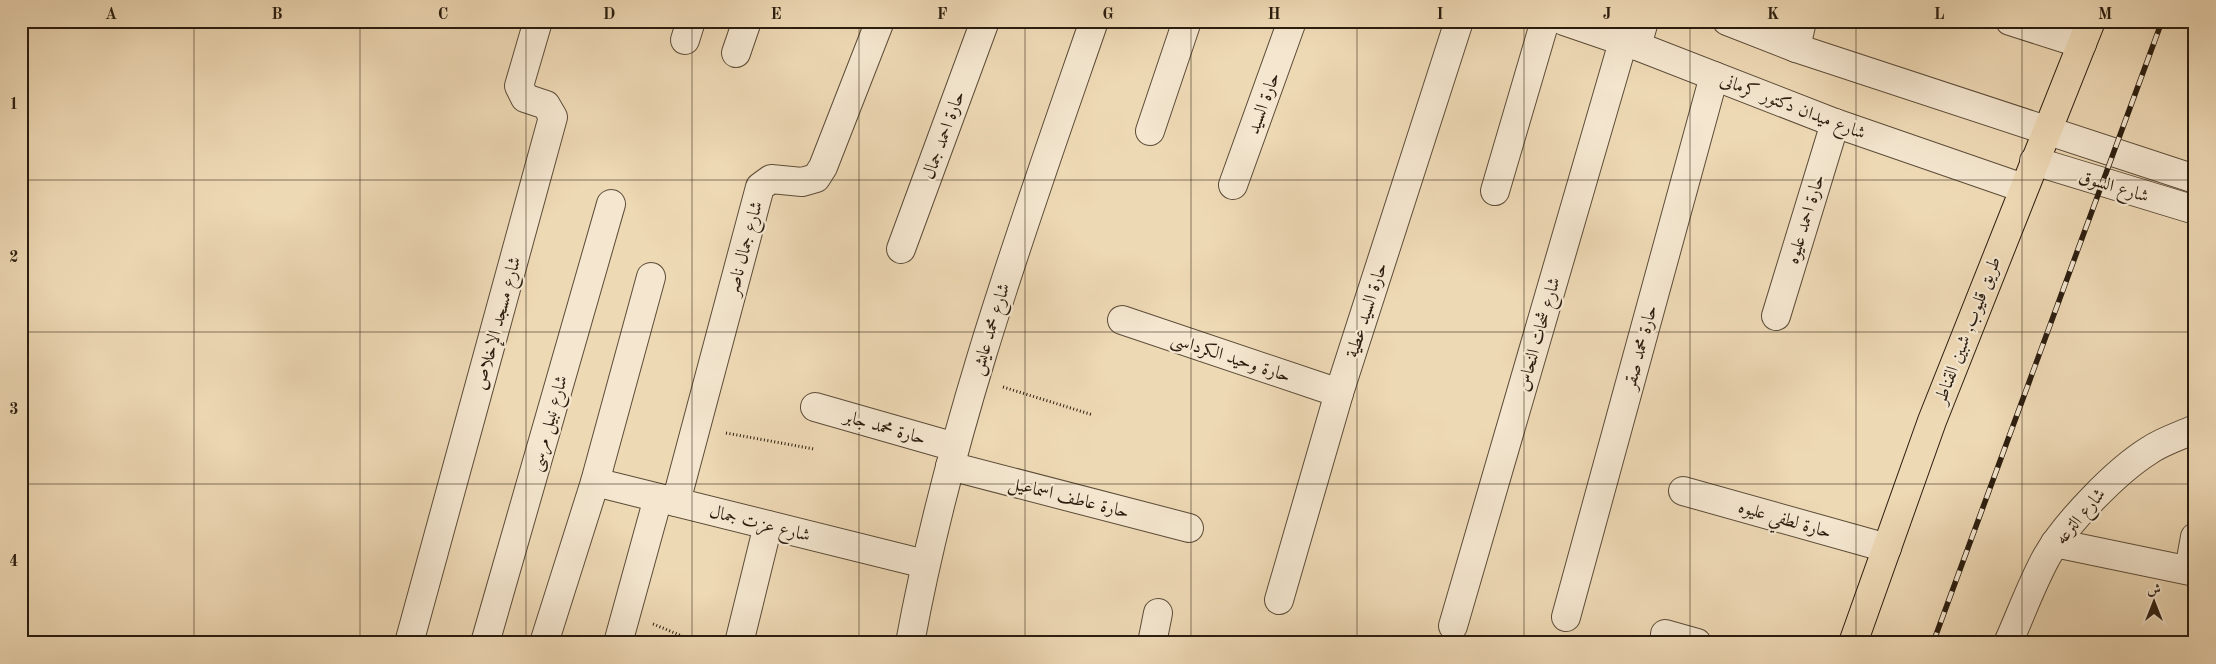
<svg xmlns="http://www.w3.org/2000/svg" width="2216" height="664" viewBox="0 0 2216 664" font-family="'Old Standard TT',Amiri,serif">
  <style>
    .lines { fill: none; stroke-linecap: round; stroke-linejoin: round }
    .minor-casing { stroke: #5c4c38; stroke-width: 30 }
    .major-casing { stroke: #2b1d0f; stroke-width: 30 }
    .path { stroke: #2b1d0f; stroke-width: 3; stroke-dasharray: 1 2.5; stroke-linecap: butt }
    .minor { stroke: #f4e6cf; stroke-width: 28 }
    .major { stroke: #eed9b5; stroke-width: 28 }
    .rail-casing { stroke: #2b1d0f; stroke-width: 5.5 }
    .rail { stroke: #f4e6cf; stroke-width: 4; stroke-dasharray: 11; stroke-linecap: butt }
    .grid { fill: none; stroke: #2b1d0f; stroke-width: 1; stroke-opacity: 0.55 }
    .labels { text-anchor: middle; stroke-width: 4.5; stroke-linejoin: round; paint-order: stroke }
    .street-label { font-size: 18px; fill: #2b1d0f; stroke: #f4e6cf }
    .neatline { fill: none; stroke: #2b1d0f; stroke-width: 2 }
    .grid-label { font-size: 16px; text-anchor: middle; font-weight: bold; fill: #2b1d0f }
  </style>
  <rect width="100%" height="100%" fill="#eed9b5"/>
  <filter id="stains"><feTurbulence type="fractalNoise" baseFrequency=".004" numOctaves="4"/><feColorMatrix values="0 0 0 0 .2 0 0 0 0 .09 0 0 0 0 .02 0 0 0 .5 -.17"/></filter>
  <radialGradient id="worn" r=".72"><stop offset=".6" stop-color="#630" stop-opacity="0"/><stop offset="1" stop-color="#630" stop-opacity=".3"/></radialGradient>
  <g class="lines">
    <g class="minor-casing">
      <g id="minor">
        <path d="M 1564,21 L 1637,46 L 1835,123 L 2023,188"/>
        <path d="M 1727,21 L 1796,48 L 2195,179"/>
        <path d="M 2010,21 L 2082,44"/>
        <path d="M 685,40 L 691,21"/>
        <path d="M 1637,46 L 1644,21"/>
        <path d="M 1796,48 L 1802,21"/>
        <path d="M 736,53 L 747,21"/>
        <path d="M 1150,131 L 1187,21"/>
        <path d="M 2034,161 L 2195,210"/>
        <path d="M 1233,185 L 1292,21"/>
        <path d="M 1495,191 L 1545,21"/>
        <path d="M 901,249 L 985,21"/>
        <path d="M 1776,316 L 1835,123"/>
        <path d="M 1122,320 L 1339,393"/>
        <path d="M 815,407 L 955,447"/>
        <path d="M 950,466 L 1189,528"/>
        <path d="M 595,482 L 925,564"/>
        <path d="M 1683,491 L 1887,548"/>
        <path d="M 676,502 L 760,187 L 771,179 L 802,182 L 816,178 L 823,167 L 880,21"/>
        <path d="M 2055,543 L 2195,572"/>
        <path d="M 2189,570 L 2195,537"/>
        <path d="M 1279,600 L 1339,393 L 1459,21"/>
        <path d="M 1566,617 L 1714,76"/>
        <path d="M 1453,626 L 1623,42"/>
        <path d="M 1665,634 L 1697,643"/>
        <path d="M 409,643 L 553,117 L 546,105 L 525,98 L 519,86 L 538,21"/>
        <path d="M 485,643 L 611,204"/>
        <path d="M 544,643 L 595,482 L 651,277"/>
        <path d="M 618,643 L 658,498"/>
        <path d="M 739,643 L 768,525"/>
        <path d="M 910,643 C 949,430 1023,226 1094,21"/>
        <path d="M 1152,643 L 1158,613"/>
        <path d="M 2008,643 C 2021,614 2032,583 2047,556 C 2067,522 2116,471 2150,450 C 2163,441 2180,436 2195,429"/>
      </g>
    </g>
    <g class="major-casing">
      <path id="major" d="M 1853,643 L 1932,421 L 2091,21"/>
    </g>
    <g class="path">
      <path d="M 1003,387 L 1093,415"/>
      <path d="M 726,433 L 814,449"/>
      <path d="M 653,624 L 699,643"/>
    </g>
    <use href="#minor" class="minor"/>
    <use href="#major" class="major"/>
    <g class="rail-casing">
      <path id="rail" d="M 1933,643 L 2162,21"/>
    </g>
    <use href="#rail" class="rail"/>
  </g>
  <path class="grid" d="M 194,21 L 194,643M 360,21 L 360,643M 526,21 L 526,643M 692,21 L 692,643M 859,21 L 859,643M 1025,21 L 1025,643M 1191,21 L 1191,643M 1357,21 L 1357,643M 1524,21 L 1524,643M 1690,21 L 1690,643M 1856,21 L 1856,643M 2022,21 L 2022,643M 21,180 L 2195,180M 21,332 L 2195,332M 21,484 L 2195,484"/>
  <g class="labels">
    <g class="street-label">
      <text transform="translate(1263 103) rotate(-70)" y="6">حارة السيد</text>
      <text transform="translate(1793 106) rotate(21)" y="6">شارع ميدان دكتور كرمانى</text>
      <text transform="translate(943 135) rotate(-70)" y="6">حارة احمد جمال</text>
      <text transform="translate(2114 186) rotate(17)" y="6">شارع السوق</text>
      <text transform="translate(1805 219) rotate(-73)" y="6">حارة احمد عليوه</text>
      <text transform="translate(744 248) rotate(-75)" y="6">شارع جمال ناصر</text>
      <text transform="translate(1366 310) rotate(-72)" y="6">حارة السيد عطية</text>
      <text transform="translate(497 323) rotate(-75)" y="6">شارع مسجد الإخلاص</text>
      <text transform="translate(990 329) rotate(-73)" y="6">شارع محمد عايش</text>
      <text transform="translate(1967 330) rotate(-69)" y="6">طريق قليوب, شبين القناطر</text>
      <text transform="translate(1538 334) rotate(-74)" y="6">شارع شحات النحاس</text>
      <text transform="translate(1640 347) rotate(-75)" y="6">حارة محمد صقر</text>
      <text transform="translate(1231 357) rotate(18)" y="6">حارة وحيد الكرداسى</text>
      <text transform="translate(548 423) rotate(-74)" y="6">شارع نبيل مرسى</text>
      <text transform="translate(885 427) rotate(16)" y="6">حارة محمد جابر</text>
      <text transform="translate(1069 497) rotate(14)" y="6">حارة عاطف اسماعيل</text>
      <text transform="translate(2080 516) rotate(-50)" y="6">شارع الترعه</text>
      <text transform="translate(1785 519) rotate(16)" y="6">حارة لطفي عليوه</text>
      <text transform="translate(760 523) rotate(14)" y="6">شارع عزت جمال</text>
    </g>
  </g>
  <rect width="2216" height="664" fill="none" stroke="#eed9b5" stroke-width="55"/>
  <g transform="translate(2154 602)" stroke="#f4e6cf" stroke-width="4" paint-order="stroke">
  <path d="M0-4L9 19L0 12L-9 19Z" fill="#2b1d0f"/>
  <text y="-8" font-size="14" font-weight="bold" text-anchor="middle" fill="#2b1d0f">ش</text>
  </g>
  <rect x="28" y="28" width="2160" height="608" class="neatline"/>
  <g class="grid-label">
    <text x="111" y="19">A</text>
    <text x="277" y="19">B</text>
    <text x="443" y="19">C</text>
    <text x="609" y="19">D</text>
    <text x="776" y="19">E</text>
    <text x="942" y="19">F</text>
    <text x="1108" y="19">G</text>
    <text x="1274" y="19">H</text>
    <text x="1440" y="19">I</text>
    <text x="1607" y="19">J</text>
    <text x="1773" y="19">K</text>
    <text x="1939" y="19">L</text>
    <text x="2105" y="19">M</text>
    <text x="14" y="109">1</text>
    <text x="14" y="262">2</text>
    <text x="14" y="414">3</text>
    <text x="14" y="566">4</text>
  </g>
  <rect width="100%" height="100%" filter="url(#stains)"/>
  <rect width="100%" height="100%" fill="url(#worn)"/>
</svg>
